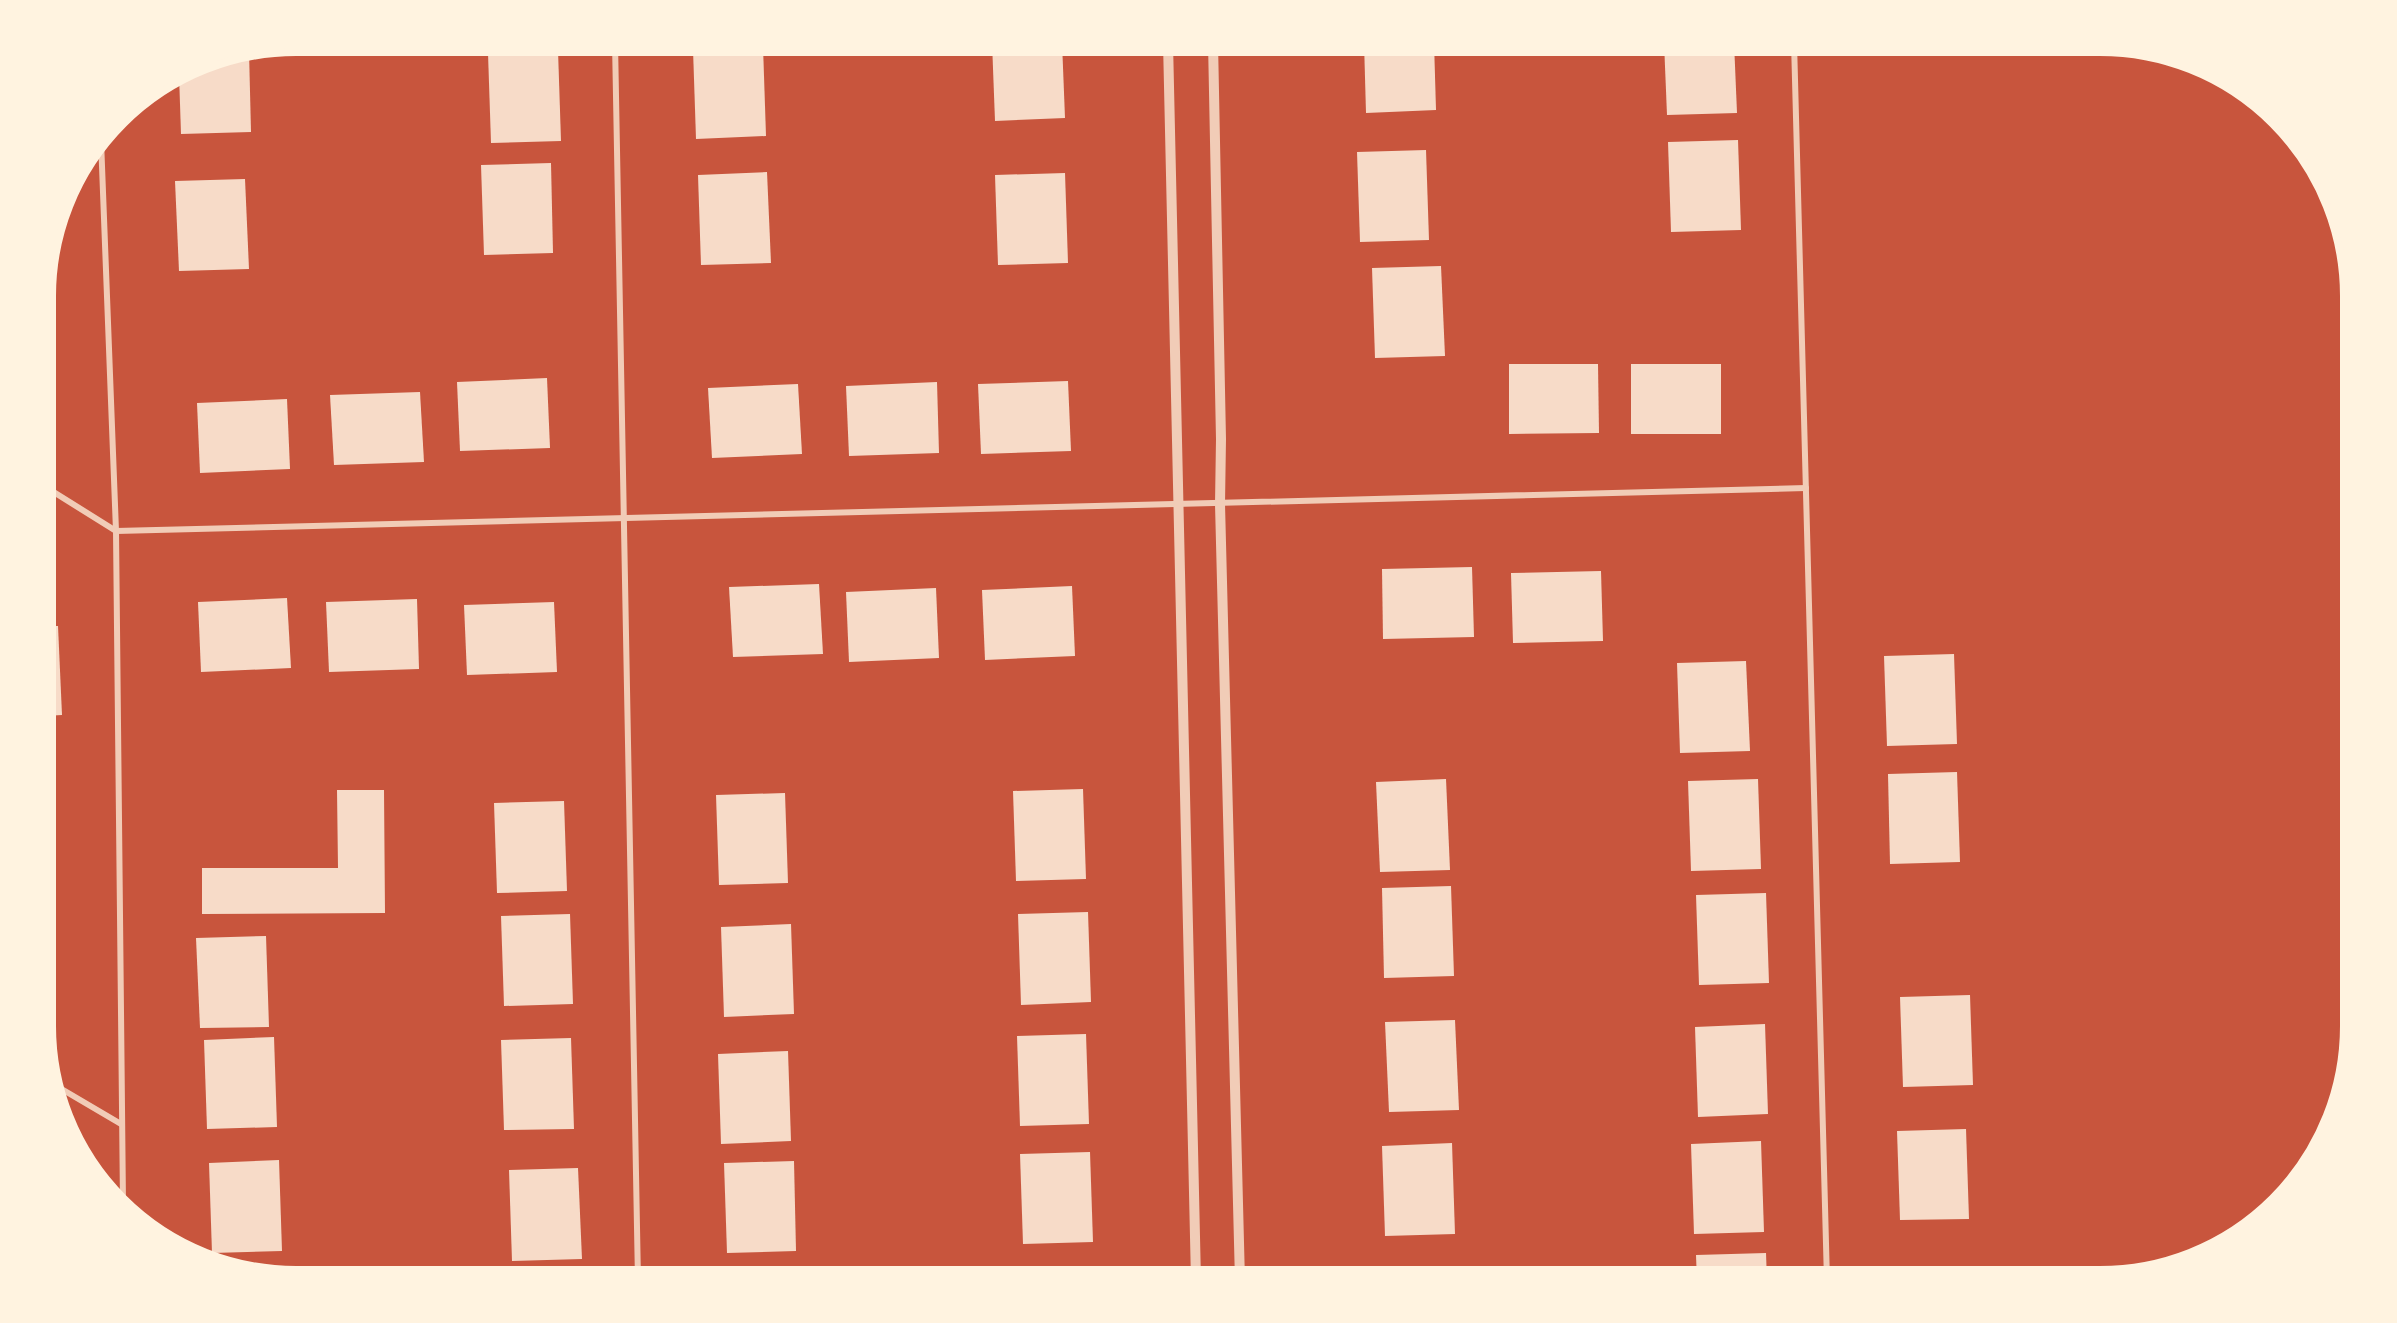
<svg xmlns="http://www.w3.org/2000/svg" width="2397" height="1323" viewBox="0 0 2397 1323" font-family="Georgia,serif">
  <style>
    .building { fill: #f7dbc8 }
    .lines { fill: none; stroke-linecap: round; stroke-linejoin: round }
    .minor { stroke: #f1ccb7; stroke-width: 6 }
    .tertiary { stroke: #f1ccb7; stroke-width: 10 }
    .rim { fill: none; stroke: #fff3e0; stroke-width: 8 }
  </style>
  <rect width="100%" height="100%" fill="#c8553d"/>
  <g class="building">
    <path d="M 992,42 L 1062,42 L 1065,118 L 995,121 Z"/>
    <path d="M 1364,42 L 1434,42 L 1436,110 L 1366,113 Z"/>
    <path d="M 1664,42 L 1734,42 L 1737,113 L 1667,115 Z"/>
    <path d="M 763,46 L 766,136 L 696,139 L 693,49 Z"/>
    <path d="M 558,50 L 561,141 L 491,143 L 488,53 Z"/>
    <path d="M 249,51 L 251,132 L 181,134 L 179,74 L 199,61 Z"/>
    <path d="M 1738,140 L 1741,230 L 1671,232 L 1668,142 Z"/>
    <path d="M 1426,150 L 1429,240 L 1360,242 L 1357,152 Z"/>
    <path d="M 551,163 L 553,253 L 484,255 L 481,165 Z"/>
    <path d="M 767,172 L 771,263 L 701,265 L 698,175 Z"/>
    <path d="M 1065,173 L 1068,263 L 998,265 L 995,175 Z"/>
    <path d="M 245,179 L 249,269 L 179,271 L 175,181 Z"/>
    <path d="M 1441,266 L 1445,356 L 1375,358 L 1372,268 Z"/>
    <path d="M 1509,364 L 1598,364 L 1599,433 L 1509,434 Z"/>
    <rect x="1631" y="364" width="90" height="70"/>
    <path d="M 547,378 L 550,448 L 460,451 L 457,382 Z"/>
    <path d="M 1068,381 L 1071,451 L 981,454 L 978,384 Z"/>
    <path d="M 937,382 L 939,453 L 849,456 L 846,386 Z"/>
    <path d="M 798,384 L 802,454 L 712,458 L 708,388 Z"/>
    <path d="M 420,392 L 424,462 L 334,465 L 330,395 Z"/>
    <path d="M 287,399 L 290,469 L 200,473 L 197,403 Z"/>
    <path d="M 1472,567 L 1474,637 L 1383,639 L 1382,569 Z"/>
    <path d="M 1601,571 L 1603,641 L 1513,643 L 1511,573 Z"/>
    <path d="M 819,584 L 823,654 L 733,657 L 729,587 Z"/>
    <path d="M 1072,586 L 1075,656 L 985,660 L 982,590 Z"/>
    <path d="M 936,588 L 939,658 L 849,662 L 846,592 Z"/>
    <path d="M 287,598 L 291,668 L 201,672 L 198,602 Z"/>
    <path d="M 417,599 L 419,669 L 329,672 L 326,602 Z"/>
    <path d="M 554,602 L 557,672 L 467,675 L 464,605 Z"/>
    <path d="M 44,626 L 58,626 L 62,715 L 44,716 Z"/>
    <path d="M 1954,654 L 1957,744 L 1887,746 L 1884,656 Z"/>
    <path d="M 1746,661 L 1750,751 L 1680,753 L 1677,663 Z"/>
    <path d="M 1957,772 L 1960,862 L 1890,864 L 1888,774 Z"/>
    <path d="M 1446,779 L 1450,870 L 1380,872 L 1376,782 Z"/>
    <path d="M 1758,779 L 1761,869 L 1691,871 L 1688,781 Z"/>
    <path d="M 1083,789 L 1086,879 L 1016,881 L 1013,791 Z"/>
    <path d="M 337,790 L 384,790 L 385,913 L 202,914 L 202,868 L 338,868 Z"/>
    <path d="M 785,793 L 788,883 L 719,885 L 716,795 Z"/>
    <path d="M 564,801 L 567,891 L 497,893 L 494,803 Z"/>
    <path d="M 1451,886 L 1454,976 L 1384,978 L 1382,888 Z"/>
    <path d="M 1766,893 L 1769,983 L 1699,985 L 1696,895 Z"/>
    <path d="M 1088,912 L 1091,1002 L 1021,1005 L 1018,914 Z"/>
    <path d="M 570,914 L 573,1004 L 504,1006 L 501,916 Z"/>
    <path d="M 791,924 L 794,1014 L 724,1017 L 721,927 Z"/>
    <path d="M 266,936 L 269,1027 L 200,1028 L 196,938 Z"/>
    <path d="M 1970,995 L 1973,1085 L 1903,1087 L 1900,997 Z"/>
    <path d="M 1455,1020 L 1459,1110 L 1389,1112 L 1385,1022 Z"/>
    <path d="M 1765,1024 L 1768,1114 L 1698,1117 L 1695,1027 Z"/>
    <path d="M 1086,1034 L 1089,1124 L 1020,1126 L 1017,1036 Z"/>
    <path d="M 274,1037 L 277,1127 L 207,1129 L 204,1040 Z"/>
    <path d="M 571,1038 L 574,1129 L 504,1130 L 501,1040 Z"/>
    <path d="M 788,1051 L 791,1141 L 721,1144 L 718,1054 Z"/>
    <path d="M 1966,1129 L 1969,1219 L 1900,1220 L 1897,1131 Z"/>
    <path d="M 1761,1141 L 1764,1232 L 1694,1234 L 1691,1144 Z"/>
    <path d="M 1452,1143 L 1455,1234 L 1385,1236 L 1382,1146 Z"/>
    <path d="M 1090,1152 L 1093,1242 L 1023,1244 L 1020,1154 Z"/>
    <path d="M 279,1160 L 282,1251 L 212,1253 L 209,1163 Z"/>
    <path d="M 794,1161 L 796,1251 L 727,1253 L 724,1163 Z"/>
    <path d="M 578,1168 L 582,1259 L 512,1261 L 509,1170 Z"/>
    <path d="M 1766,1253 L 1767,1281 L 1697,1281 L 1696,1255 Z"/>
  </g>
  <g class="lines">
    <g class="minor">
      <path d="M 615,42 L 638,1281"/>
      <path d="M 1794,42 L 1827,1281"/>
      <path d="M 101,140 L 116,531 L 123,1204"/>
      <path d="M 44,486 L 116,531 L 1806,488"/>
      <path d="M 53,1084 L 121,1124"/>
    </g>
    <g class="tertiary">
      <path d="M 1168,42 L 1196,1281"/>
      <path d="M 1213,42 L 1221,439 L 1220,504 L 1240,1281"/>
    </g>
  </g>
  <path d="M0 0H2397V1323H0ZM296 52H2100A244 244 0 0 1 2344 296V1026A244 244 0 0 1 2100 1270H296A244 244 0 0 1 52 1026V296A244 244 0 0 1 296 52Z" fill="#fff3e0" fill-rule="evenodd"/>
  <path class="rim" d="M296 52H2100A244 244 0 0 1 2344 296V1026A244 244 0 0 1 2100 1270H296A244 244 0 0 1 52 1026V296A244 244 0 0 1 296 52Z"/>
</svg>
